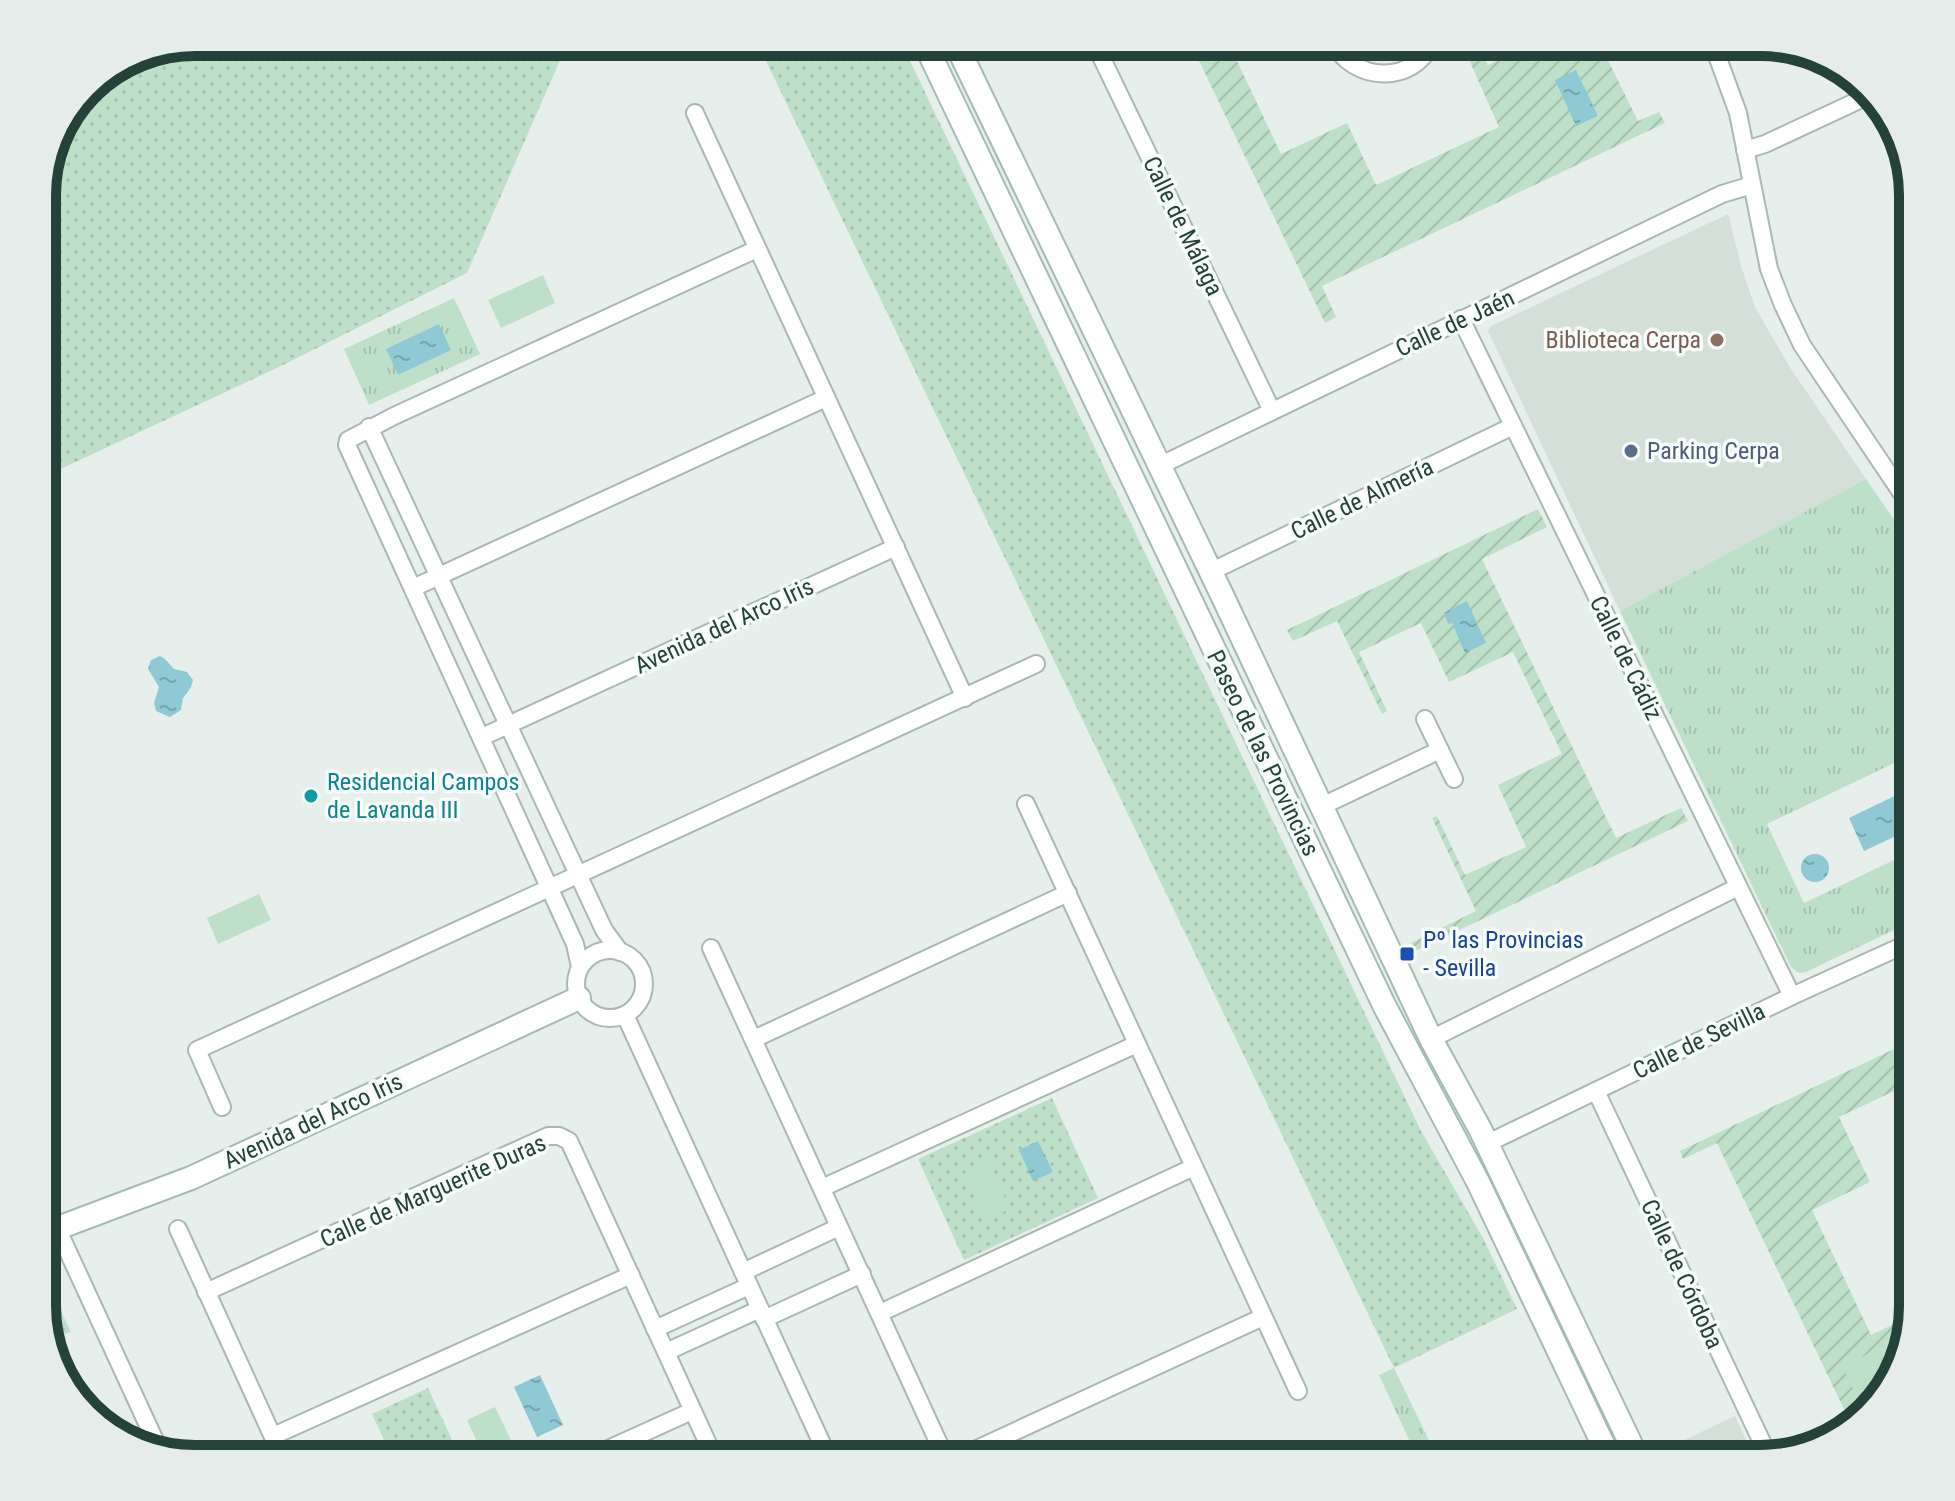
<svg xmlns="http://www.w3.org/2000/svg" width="1955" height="1501" viewBox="0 0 1955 1501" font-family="'Roboto Condensed',sans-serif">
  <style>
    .built { fill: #d4dfda }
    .grass { fill: url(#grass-tufts) }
    .park { fill: url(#park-dots) }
    .garden { fill: url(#garden-furrows) }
    .pitch { fill: #bfe0c8 }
    .water { fill: url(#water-ripples) }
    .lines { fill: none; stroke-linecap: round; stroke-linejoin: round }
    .street-casing { stroke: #a8b8b2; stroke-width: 20 }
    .secondary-casing { stroke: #a4bbb3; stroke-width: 26 }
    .street { stroke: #fff; stroke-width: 16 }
    .secondary { stroke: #fff; stroke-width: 22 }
    .education-dot { fill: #8d6e63; stroke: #f7fbf9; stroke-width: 3 }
    .service-dot { fill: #5c6f8a; stroke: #f7fbf9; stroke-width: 3 }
    .culture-dot { fill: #0f9aa8; stroke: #f7fbf9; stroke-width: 3 }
    .transit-dot { fill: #1a4fb4; stroke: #f7fbf9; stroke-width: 3 }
    .labels { text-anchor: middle; stroke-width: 7; stroke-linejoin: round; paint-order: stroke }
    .street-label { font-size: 24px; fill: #24423a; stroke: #f7fbf9 }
    .education-label { font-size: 24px; fill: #785e54; stroke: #f7fbf9; text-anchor: end }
    .service-label { font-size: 24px; fill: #4e5e75; stroke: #f7fbf9; text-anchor: start }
    .culture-label { font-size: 24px; fill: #0d838f; stroke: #f7fbf9; text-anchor: start }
    .transit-label { font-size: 24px; fill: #164399; stroke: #f7fbf9; text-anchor: start }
    .rim { fill: none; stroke: #24423a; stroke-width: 10 }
  </style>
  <defs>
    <pattern id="grass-tufts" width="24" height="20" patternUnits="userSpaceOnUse" patternTransform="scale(2)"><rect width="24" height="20" fill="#bfe0c8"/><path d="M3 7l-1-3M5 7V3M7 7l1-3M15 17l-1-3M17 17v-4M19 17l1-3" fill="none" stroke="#a4c1ad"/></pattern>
    <pattern id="park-dots" width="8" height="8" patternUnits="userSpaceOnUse" patternTransform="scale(2)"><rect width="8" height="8" fill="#bfe0c8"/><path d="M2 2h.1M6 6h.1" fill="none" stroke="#a4c1ad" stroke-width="1.8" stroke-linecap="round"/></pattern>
    <pattern id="garden-furrows" width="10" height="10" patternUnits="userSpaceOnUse" patternTransform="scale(2)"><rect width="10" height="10" fill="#bfe0c8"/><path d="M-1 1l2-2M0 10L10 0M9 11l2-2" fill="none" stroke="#a4c1ad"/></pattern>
    <pattern id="water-ripples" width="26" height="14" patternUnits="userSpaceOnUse" patternTransform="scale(2)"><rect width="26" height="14" fill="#8ec9d4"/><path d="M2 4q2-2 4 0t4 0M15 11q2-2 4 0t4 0" fill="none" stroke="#74a5ad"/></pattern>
  </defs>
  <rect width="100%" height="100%" fill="#e6efeb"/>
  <g class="built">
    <path d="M 1728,214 L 1741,266 L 1755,307 L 1789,366 L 1866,479 L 1620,611 L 1488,331 L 1491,326 Z"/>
    <path d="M 1735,1416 L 1755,1459 L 1657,1459 L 1655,1454 Z"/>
  </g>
  <g class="grass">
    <path d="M 454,298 L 480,354 L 369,405 L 344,349 Z"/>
    <path d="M 1866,479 L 1913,547 L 1913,754 L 1767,824 L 1804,903 L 1913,851 L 1913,921 L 1806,972 L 1799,973 L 1791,967 L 1620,611 Z"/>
    <path d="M 42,1271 L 71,1332 L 48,1339 L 42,1316 Z"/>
    <path d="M 1394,1368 L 1438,1459 L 1418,1459 L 1379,1375 Z"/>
  </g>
  <g class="park">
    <path d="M 195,42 L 568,42 L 467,273 L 279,367 L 52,473 L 42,503 L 42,184 L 58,127 L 94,80 Z"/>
    <path d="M 757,42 L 901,42 L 1421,1131 L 1483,1238 L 1517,1309 L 1394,1368 Z"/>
    <path d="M 1052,1098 L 1098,1198 L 964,1260 L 918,1159 Z"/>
    <path d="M 428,1388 L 460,1457 L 470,1453 L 473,1459 L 393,1459 L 372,1414 Z"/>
  </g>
  <g class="garden">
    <path d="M 1190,42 L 1228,42 L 1281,154 L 1347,123 L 1376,185 L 1499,127 L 1469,60 L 1482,54 L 1488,65 L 1535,42 L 1599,42 L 1638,121 L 1659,112 L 1665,123 L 1322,286 L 1336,317 L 1325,323 Z"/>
    <path d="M 1538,509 L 1547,527 L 1482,559 L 1616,838 L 1681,808 L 1688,821 L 1415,951 L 1411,943 L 1476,911 L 1432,818 L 1437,816 L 1465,875 L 1526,847 L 1498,785 L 1562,754 L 1513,652 L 1449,682 L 1421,623 L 1359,652 L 1387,711 L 1382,714 L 1337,621 L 1293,641 L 1287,630 Z"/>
    <path d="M 1913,1040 L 1913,1082 L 1839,1117 L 1870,1182 L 1812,1210 L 1871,1335 L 1909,1317 L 1881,1400 L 1851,1424 L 1717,1143 L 1683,1159 L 1680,1151 Z"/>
  </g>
  <g class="pitch">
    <path d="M 543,275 L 555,303 L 501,328 L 488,300 Z"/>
    <path d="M 259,894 L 271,920 L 218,944 L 207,918 Z"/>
    <path d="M 989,1162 L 1010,1209 L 986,1220 L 964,1173 Z"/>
    <path d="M 1902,1338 L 1883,1394 L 1861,1405 L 1842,1366 Z"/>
    <path d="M 495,1407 L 520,1459 L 485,1459 L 467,1420 Z"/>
  </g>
  <g class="water">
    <path d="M 1576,70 L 1598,116 L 1576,126 L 1555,80 Z"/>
    <path d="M 439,324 L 451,350 L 398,375 L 386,349 Z"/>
    <path d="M 1467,601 L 1486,643 L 1465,653 L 1452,623 L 1448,624 L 1444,613 Z"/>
    <path d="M 160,656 L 165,659 L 174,669 L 187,672 L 193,680 L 191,687 L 183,698 L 181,710 L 170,717 L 156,711 L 154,703 L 159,687 L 148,669 L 151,660 Z"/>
    <path d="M 1913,787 L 1913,828 L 1864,851 L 1849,818 Z"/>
    <circle cx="1815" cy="868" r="14"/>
    <path d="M 1038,1141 L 1053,1172 L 1033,1181 L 1019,1150 Z"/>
    <path d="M 540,1375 L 563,1425 L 537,1437 L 514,1387 Z"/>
  </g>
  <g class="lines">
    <g class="street-casing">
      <g id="street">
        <path d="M 1094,42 L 1272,411"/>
        <path d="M 1333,42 C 1352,82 1414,86 1432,42"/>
        <path d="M 1712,42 L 1738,113 L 1769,269 L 1783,305 L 1802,345 L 1913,510"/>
        <path d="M 695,113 L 965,698"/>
        <path d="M 1745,150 L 1765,144 L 1870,95"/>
        <path d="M 1461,319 L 1792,996"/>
        <path d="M 369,427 L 604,930 L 620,952"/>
        <path d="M 1159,466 L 1722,194 L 1752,185"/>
        <path d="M 1210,572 L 1513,426"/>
        <path d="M 413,588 L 826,398"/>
        <path d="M 1425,719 L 1454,779"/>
        <path d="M 482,737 L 896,547"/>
        <path d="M 1026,804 L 1298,1391"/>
        <path d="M 1320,807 L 1440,750"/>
        <path d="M 711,948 L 946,1459"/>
        <circle cx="610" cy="984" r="34"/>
        <path d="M 580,967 L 575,944 L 347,445 L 348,440 L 394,416 L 757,249"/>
        <path d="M 625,1015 L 829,1459"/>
        <path d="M 754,1039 L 1068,893"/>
        <path d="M 1431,1039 L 1738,887"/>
        <path d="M 1596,1091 L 1769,1457"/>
        <path d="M 222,1107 L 197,1050 L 1036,664"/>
        <path d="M 1486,1144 L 1792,996 L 1913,941"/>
        <path d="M 822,1188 L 1137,1044"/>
        <path d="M 178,1229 L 283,1459"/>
        <path d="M 58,1230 L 158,1447"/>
        <path d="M 743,1272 L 839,1227"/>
        <path d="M 206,1292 L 548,1136 L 559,1136 L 569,1141 L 715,1459"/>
        <path d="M 880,1313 L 1194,1167"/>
        <path d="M 764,1319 L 862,1274"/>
        <path d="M 655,1329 L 749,1286"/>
        <path d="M 666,1352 L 760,1309"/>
        <path d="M 273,1436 L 631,1275"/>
        <path d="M 586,1459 L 692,1411"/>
        <path d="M 955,1459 L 1263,1317"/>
      </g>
    </g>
    <g class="secondary-casing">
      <g id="secondary">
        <path d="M 924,42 L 1384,1005 L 1478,1182 L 1610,1459"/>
        <path d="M 955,42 L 1222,595 L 1431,1039 L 1480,1129 L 1638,1459"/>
        <path d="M 42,1234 L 191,1178 L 579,998"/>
      </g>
    </g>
    <use href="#street" class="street"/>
    <use href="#secondary" class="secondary"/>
  </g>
  <circle class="education-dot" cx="1717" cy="340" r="8"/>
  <circle class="service-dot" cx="1631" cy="451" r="8"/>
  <circle class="culture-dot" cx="311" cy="796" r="8"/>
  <rect class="transit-dot" x="1399" y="946" width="16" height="16" rx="4"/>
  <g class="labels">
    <g class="street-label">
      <text transform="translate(1183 226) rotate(64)" y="8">Calle de Málaga</text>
      <text transform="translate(1455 323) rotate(-25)" y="8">Calle de Jaén</text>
      <text transform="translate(1362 499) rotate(-26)" y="8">Calle de Almería</text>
      <text transform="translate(724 626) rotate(-25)" y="8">Avenida del Arco Iris</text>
      <text transform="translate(1626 658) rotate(64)" y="8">Calle de Cádiz</text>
      <text transform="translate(1263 753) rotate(64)" y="8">Paseo de las Provincias</text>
      <text transform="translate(1699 1041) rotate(-26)" y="8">Calle de Sevilla</text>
      <text transform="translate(313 1121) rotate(-25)" y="8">Avenida del Arco Iris</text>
      <text transform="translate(433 1191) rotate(-24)" y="8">Calle de Marguerite Duras</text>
      <text transform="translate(1682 1274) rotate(65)" y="8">Calle de Córdoba</text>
    </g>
    <g class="education-label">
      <text x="1701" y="348">Biblioteca Cerpa</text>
    </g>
    <g class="service-label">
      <text x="1647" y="459">Parking Cerpa</text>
    </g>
    <g class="culture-label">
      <text x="327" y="790">Residencial Campos<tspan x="327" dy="28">de Lavanda III</tspan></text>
    </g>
    <g class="transit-label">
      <text x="1423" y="948">Pº las Provincias<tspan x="1423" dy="28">- Sevilla</tspan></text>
    </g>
  </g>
  <path d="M0 0H1955V1501H0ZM195 56H1760A139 139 0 0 1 1899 195V1306A139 139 0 0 1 1760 1445H195A139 139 0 0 1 56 1306V195A139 139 0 0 1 195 56Z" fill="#e6ecea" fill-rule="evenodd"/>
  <path class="rim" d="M195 56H1760A139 139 0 0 1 1899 195V1306A139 139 0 0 1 1760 1445H195A139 139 0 0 1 56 1306V195A139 139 0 0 1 195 56Z"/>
</svg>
